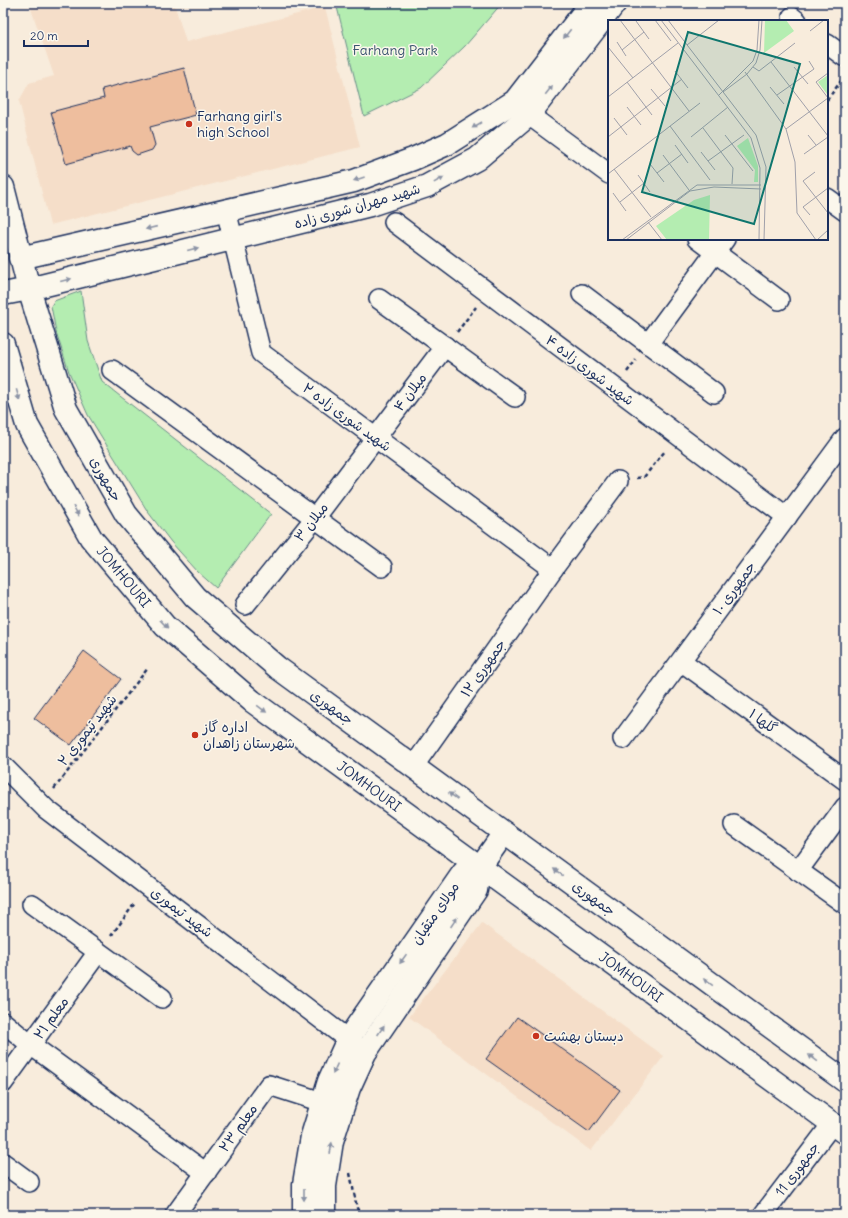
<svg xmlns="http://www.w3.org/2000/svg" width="848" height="1218" viewBox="0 0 848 1218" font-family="Delius,'Playpen Sans Arabic',sans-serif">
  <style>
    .built { fill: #f5dec9 }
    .green { fill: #b4edb1; stroke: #688e88 }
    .building { fill: #eebe9e; stroke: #1b2f5e }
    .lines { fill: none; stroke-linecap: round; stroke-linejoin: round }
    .minor-casing { stroke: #1b2f5e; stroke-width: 22 }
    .tertiary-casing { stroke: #1b2f5e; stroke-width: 25 }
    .secondary-casing { stroke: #1b2f5e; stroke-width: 25 }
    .path { stroke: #1b2f5e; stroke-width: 2.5; stroke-dasharray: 4 3; stroke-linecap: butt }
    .minor { stroke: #fbf7ec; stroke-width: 19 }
    .tertiary { stroke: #fbf7ec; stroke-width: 22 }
    .secondary { stroke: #fbf7ec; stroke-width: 22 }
    .oneway { fill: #8b93a5 }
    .poi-dot { fill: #c8321e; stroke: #fbf7ec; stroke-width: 1.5 }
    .labels { text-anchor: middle; stroke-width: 3; stroke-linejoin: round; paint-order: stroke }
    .park-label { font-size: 14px; fill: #3a556f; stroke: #fbf7ec }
    .poi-label { font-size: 14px; fill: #1b2f5e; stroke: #fbf7ec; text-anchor: start }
    .street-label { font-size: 14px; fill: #1b2f5e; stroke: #fbf7ec }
    .inset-road { fill: none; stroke: #a0a0aa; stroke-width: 1 }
    .view { fill: #0f766e; fill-opacity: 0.15; stroke: #0f766e; stroke-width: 2 }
    .inset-edge { fill: none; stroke: #1b2f5e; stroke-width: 2 }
  </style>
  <rect width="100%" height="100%" fill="#f8ecdc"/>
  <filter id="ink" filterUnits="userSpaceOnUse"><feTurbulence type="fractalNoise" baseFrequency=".025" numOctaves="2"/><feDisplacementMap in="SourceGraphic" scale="8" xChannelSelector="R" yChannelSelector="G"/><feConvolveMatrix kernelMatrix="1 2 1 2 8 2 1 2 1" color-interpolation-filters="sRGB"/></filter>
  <g filter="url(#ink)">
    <g class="built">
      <path d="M 29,3 L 174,3 L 186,42 L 325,7 L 360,147 L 50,225 L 19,101 L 29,83 L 54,76 Z"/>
      <path d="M 482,923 L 664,1056 L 591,1151 L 409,1017 Z"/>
    </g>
    <g class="green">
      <path d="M 336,3 L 502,3 L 465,46 L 421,88 L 364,116 Z"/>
      <path d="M 81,291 L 88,341 L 102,382 L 271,514 L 216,588 L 198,572 L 171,542 L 148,512 L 88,415 L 69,372 L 56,332 L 51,306 L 54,301 Z"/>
    </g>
    <g class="building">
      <path d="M 184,68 L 196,115 L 150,127 L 155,145 L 152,150 L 137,155 L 132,151 L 130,146 L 66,164 L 51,112 L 104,98 L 102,89 Z"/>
      <path d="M 84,651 L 121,679 L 71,745 L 34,718 Z"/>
      <path d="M 517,1017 L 620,1090 L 589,1132 L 486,1059 Z"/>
    </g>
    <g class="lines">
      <g class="minor-casing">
        <g id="minor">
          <path d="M 792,17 L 797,21"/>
          <path d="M 827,44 L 845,57"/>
          <path d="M 518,104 L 529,115 L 609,174"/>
          <path d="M 827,198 L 845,211"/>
          <path d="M 226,210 L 261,353 L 553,569"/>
          <path d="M 394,222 L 787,517"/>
          <path d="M 697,239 L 779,300"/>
          <path d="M 582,294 L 714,393"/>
          <path d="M 379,299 L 515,397"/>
          <path d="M 648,344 L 725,239"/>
          <path d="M 112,370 L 382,567"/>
          <path d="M 245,605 L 315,518 L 445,346"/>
          <path d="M 681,661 L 845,780"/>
          <path d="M 623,739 L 845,438"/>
          <path d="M 3,766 L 46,809 L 359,1048"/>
          <path d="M 413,767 L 553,569 L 618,481"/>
          <path d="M 734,825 L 845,904"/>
          <path d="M 798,871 L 845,807"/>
          <path d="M 32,904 L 162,998"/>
          <path d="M 3,1022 L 31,1045 L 206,1173"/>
          <path d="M 3,1083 L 98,952"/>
          <path d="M 3,1163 L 29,1182"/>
          <path d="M 175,1215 L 269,1085 L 322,1102"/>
          <path d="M 763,1215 L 832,1124"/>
        </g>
      </g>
      <g class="tertiary-casing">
        <g id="tertiary">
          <path d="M 20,258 L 354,181 L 413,159 L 447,144 L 515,101 L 591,3"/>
          <path d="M 29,289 L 370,205 L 427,186 L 477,159 L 529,115 L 615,3"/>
          <path d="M 304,1215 L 304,1184 L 312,1136 L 329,1081 L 348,1039 L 463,873 L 480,867"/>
          <path d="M 325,1215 L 325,1186 L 332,1141 L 349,1088 L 365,1053 L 476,890 L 480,867 L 504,833"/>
        </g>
      </g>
      <g class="secondary-casing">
        <g id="secondary">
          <path d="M 3,187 L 29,289 L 66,409 L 126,514 L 195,597 L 278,668 L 845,1081"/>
          <path d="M 3,294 L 29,289"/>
          <path id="s1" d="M 3,344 L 27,425 L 91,538 L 165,626 L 252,701 L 845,1133"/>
        </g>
      </g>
      <g class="path">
        <path d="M 827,100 L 844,77"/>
        <path d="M 457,332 L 476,307"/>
        <path d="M 627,372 L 636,360"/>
        <path d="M 637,478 L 644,477 L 665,451"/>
        <path d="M 54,789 L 148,668"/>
        <path d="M 111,936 L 135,903"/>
        <path d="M 350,1173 L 357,1208 L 360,1215"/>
      </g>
      <use href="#minor" class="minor"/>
      <use href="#tertiary" class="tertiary"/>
      <use href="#secondary" class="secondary"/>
    </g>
    <defs><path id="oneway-solid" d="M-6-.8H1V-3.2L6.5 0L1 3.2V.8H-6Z"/></defs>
    <g class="oneway">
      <use href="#oneway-solid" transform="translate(567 34) rotate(128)"/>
      <use href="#oneway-solid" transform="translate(549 90) rotate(-52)"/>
      <use href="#oneway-solid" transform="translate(477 125) rotate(148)"/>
      <use href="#oneway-solid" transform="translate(359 179) rotate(161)"/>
      <use href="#oneway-solid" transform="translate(439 180) rotate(-29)"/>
      <use href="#oneway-solid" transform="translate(151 228) rotate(167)"/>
      <use href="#oneway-solid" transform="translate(193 249) rotate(-14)"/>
      <use href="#oneway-solid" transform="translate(66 280) rotate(-14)"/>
      <use href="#oneway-solid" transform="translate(18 395) rotate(74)"/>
      <use href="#oneway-solid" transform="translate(76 511) rotate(60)"/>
      <use href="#oneway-solid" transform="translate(164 624) rotate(47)"/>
      <use href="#oneway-solid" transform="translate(262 709) rotate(36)"/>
      <use href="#oneway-solid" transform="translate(453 796) rotate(-144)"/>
      <use href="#oneway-solid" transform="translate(558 872) rotate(-144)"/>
      <use href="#oneway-solid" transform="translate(454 922) rotate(-56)"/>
      <use href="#oneway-solid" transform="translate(403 959) rotate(125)"/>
      <use href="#oneway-solid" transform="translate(708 982) rotate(-144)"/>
      <use href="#oneway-solid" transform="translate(381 1030) rotate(-56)"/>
      <use href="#oneway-solid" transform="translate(813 1058) rotate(-144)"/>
      <use href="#oneway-solid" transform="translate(335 1069) rotate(114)"/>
      <use href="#oneway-solid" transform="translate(331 1148) rotate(-81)"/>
      <use href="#oneway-solid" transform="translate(304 1195) rotate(90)"/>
    </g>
  </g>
  <g class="poi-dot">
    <circle cx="189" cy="124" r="4"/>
    <circle cx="195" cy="735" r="4"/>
    <circle cx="536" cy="1036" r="4"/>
  </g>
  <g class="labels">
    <g class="park-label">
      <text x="395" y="55">Farhang Park</text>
    </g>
    <g class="poi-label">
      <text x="197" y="121">Farhang girl's<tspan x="197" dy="16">high School</tspan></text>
      <text x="203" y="732">اداره گاز<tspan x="203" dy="16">شهرستان زاهدان</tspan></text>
      <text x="544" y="1041">دبستان بهشت</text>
    </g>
    <g class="street-label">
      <text transform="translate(357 206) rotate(-16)" y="5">شهید مهران شوری زاده</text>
      <text transform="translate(590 370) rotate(37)" y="5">شهید شوری زاده ۴</text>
      <text transform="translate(410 392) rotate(-53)" y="5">میلان ۴</text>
      <text transform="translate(347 417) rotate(36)" y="5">شهید شوری زاده ۲</text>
      <text transform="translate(106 479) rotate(60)" y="5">جمهوری</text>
      <text transform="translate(311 522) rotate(-52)" y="5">میلان ۳</text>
      <text dy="5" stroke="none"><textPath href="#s1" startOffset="265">JOMHOURI</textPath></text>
      <text transform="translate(734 588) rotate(-54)" y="5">جمهوری ۱۰</text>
      <text transform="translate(483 668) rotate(-55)" y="5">جمهوری ۱۲</text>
      <text transform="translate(332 707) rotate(36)" y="5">جمهوری</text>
      <text transform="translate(763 721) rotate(36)" y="5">گلها ۱</text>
      <text transform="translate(87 730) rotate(-52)" y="5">شهید تیموری ۲</text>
      <text dy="5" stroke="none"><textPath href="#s1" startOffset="589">JOMHOURI</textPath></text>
      <text transform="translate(594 898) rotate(36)" y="5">جمهوری</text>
      <text transform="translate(182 912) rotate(37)" y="5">شهید تیموری</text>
      <text transform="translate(435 913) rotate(-55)" y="5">مولای متقیان</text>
      <text dy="5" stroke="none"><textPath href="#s1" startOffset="913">JOMHOURI</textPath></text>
      <text transform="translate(51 1018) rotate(-54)" y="5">معلم ۲۱</text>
      <text transform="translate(238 1128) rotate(-54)" y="5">معلم ۲۳</text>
      <text transform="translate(797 1169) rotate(-53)" y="5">جمهوری 11</text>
    </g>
  </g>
  <g transform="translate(608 20)">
    <rect width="220" height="220" fill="#f8ecdc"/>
    <path d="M 157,0 L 178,0 L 186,11 L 156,33 ZM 220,55 L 220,74 L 219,74 L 210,62 ZM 140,118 L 150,146 L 150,162 L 146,162 L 147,150 L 129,126 ZM 102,175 L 101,220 L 59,220 L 48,206 L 86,180 Z" fill="#b4edb1"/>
    <path class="inset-road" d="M 12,0 L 81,91M 47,0 L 63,21M 53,0 L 143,118 L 152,148 L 151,220M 60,0 L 148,115 L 158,147 L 156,220M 28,1 L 41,19M 202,11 L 216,0M 9,22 L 18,36M 79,25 L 111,0M 0,27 L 25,58M 14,30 L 36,12M 163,42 L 220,116M 145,47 L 151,51 L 187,23M 186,47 L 200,64M 67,51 L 80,68M 137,52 L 178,109 L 187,142 L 189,193 L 208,220M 19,62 L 44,95M 162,67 L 176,84M 43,69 L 57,86M 115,72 L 139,54 L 148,43 L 152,30 L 154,0M 111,75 L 145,41 L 149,30 L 151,0M 169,75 L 206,49 L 201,41M 0,77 L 70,23M 220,78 L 208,62 L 220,53M 19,87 L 33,105M 6,98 L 19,115M 62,106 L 102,160M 95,108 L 125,148 L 124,164M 178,109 L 220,78M 117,115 L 145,151M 200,115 L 208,125M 0,117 L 74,59M 83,117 L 120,87M 67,125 L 80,143M 93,132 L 107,150M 196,134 L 220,117M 55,135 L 81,170M 100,141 L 136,115M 42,144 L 56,162M 6,149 L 43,197M 207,152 L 195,161 L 220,193M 49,153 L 74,134M 0,154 L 92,83M 30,155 L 42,172M 5,173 L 18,191M 12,182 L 36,163M 202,195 L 195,187 L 220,168M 40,202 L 54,220M 14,220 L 89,165 L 153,165M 18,220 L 82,171 L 106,167 L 153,169M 209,220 L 220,210"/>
    <path class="view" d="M 80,12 L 192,44 L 146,204 L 34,172 Z"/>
    <rect width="220" height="220" class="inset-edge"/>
  </g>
  <rect width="848" height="1218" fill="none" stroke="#fbf7ec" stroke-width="16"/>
  <rect x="8" y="8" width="832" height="1202" fill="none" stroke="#1b2f5e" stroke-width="1.5" filter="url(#ink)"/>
  <path d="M24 40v6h64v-6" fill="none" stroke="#1b2f5e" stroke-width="2"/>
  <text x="30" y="40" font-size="12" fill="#1b2f5e" stroke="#fbf7ec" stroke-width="3" paint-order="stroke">20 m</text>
</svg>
